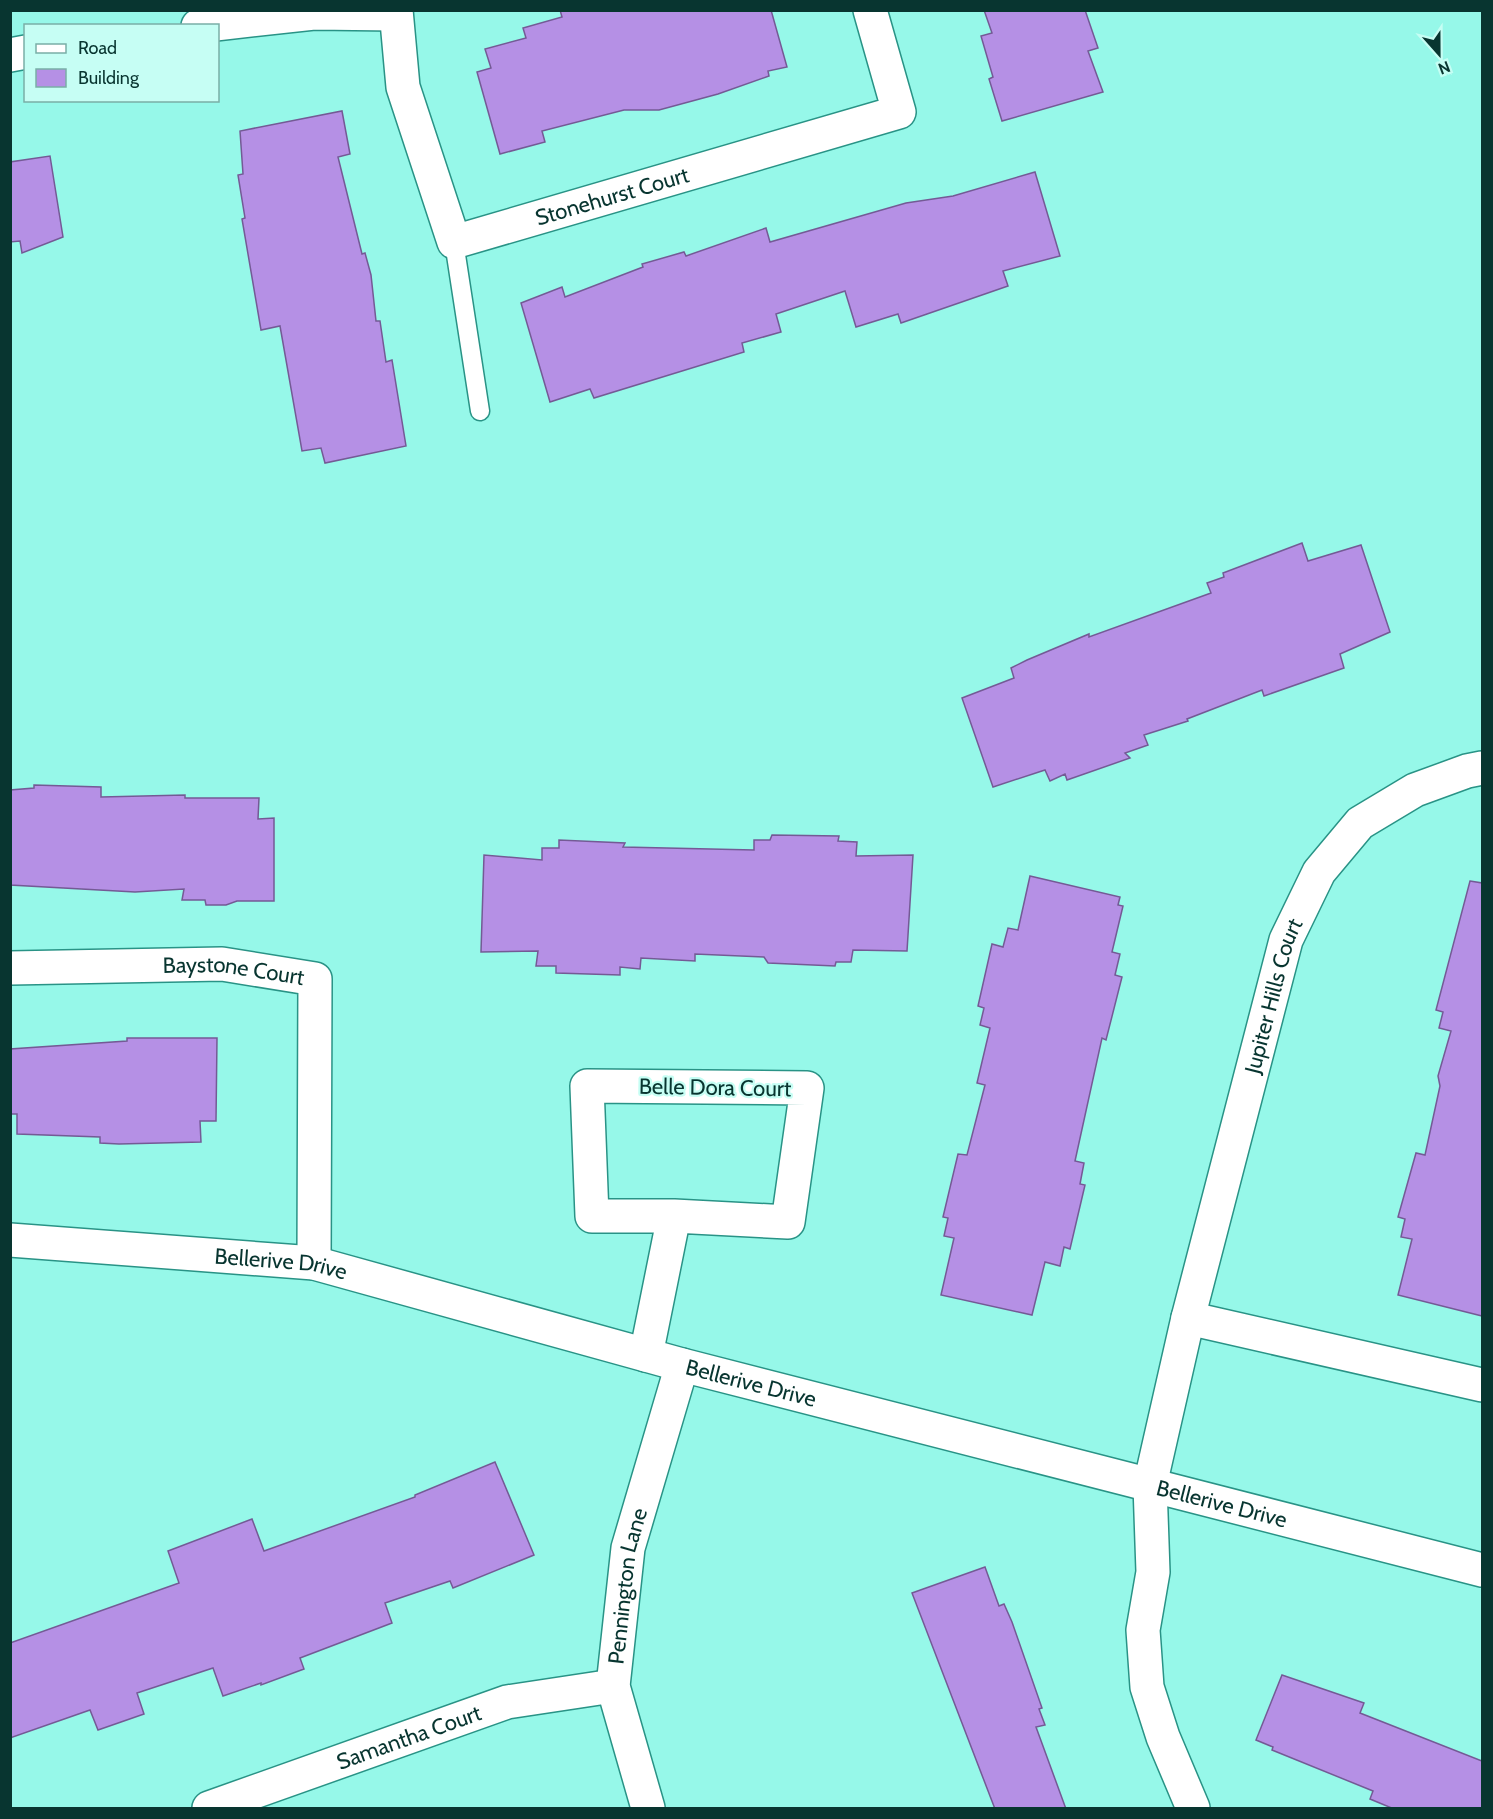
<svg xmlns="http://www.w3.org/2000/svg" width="1493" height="1819" viewBox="0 0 1493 1819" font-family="Cabin,sans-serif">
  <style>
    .building { fill: #b590e5; stroke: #745a95; stroke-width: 1.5 }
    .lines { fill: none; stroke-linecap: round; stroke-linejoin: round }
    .service-casing { stroke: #299386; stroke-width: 21 }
    .minor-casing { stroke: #299386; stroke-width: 36 }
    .service { stroke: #fff; stroke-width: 18 }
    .minor { stroke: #fff; stroke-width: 33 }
    .labels { text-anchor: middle; stroke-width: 4.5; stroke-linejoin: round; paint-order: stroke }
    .street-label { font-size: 22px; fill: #083530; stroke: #c6fef4 }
  </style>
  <rect width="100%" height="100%" fill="#96f8e9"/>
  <g class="building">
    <path d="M 560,10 L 771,10 L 787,67 L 768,71 L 769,76 L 718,94 L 659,110 L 624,110 L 542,131 L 545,142 L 500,154 L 477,72 L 491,68 L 485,49 L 526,38 L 523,28 L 562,17 Z"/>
    <path d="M 984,10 L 1085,10 L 1098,48 L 1088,51 L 1103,92 L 1002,121 L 989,79 L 993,77 L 981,36 L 992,33 Z"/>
    <path d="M 342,111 L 350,154 L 338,157 L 362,254 L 365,253 L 371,275 L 376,321 L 380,321 L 386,362 L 392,360 L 406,446 L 325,463 L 321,448 L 302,451 L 280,326 L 261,330 L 242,219 L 245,218 L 238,175 L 243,174 L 240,131 Z"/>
    <path d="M 50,156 L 63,237 L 22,253 L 20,241 L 10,242 L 10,162 Z"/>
    <path d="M 1035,172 L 1060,256 L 1003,271 L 1008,286 L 901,323 L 898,314 L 856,327 L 845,291 L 776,314 L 781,332 L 742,343 L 744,352 L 594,398 L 590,389 L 550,402 L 521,303 L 562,287 L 565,297 L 643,267 L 642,264 L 684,252 L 686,256 L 766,228 L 770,242 L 906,203 L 953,196 Z"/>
    <path d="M 1302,543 L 1308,561 L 1361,545 L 1390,632 L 1340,654 L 1344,668 L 1264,696 L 1262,690 L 1187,719 L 1188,721 L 1144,735 L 1148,745 L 1125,753 L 1130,758 L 1067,780 L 1065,774 L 1050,781 L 1045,770 L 993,787 L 962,698 L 1014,678 L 1011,668 L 1027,660 L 1089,634 L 1089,637 L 1211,593 L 1207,583 L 1224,577 L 1223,573 Z"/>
    <path d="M 34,785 L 101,787 L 101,797 L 185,795 L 185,798 L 259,798 L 258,819 L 274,818 L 274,901 L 237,901 L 226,905 L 206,905 L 205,900 L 182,900 L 184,889 L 135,892 L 10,885 L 10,790 L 34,788 Z"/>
    <path d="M 772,835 L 839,836 L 838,841 L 857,842 L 856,856 L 913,855 L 907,951 L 853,950 L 851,962 L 836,962 L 835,966 L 768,963 L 764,957 L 695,954 L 695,961 L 641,958 L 640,969 L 620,967 L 620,975 L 556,973 L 556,966 L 536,966 L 538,951 L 481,952 L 484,855 L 542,860 L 542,848 L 559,848 L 559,840 L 625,843 L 623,847 L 754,850 L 754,840 L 770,840 Z"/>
    <path d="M 1030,876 L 1120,897 L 1118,905 L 1123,906 L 1112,952 L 1120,954 L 1115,975 L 1122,977 L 1106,1040 L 1102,1038 L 1075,1161 L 1084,1163 L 1080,1184 L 1085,1185 L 1070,1249 L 1064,1247 L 1060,1266 L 1045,1262 L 1032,1315 L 941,1295 L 954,1238 L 944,1236 L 948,1218 L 943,1217 L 958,1154 L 967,1155 L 985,1085 L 977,1083 L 990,1028 L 980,1025 L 984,1008 L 978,1006 L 992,944 L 1003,947 L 1008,928 L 1018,930 Z"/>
    <path d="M 1470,881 L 1482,883 L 1482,1316 L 1398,1295 L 1412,1239 L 1401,1237 L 1405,1219 L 1398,1217 L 1416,1153 L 1425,1155 L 1440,1086 L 1438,1076 L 1451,1031 L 1439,1028 L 1443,1012 L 1436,1010 Z"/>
    <path d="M 127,1038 L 217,1038 L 216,1121 L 200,1121 L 201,1142 L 119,1144 L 100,1143 L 100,1137 L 17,1134 L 17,1114 L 10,1114 L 10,1049 L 127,1041 Z"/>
    <path d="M 495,1462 L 534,1555 L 453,1588 L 450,1581 L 385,1603 L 392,1623 L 300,1658 L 304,1669 L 261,1685 L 261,1683 L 223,1696 L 213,1668 L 137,1693 L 144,1714 L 98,1730 L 90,1710 L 10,1738 L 10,1643 L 179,1583 L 168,1551 L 252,1519 L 264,1551 L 415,1497 L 415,1495 Z"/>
    <path d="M 985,1567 L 999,1606 L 1004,1604 L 1012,1622 L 1042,1708 L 1039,1709 L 1045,1725 L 1036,1727 L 1066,1809 L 995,1809 L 912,1593 Z"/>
    <path d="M 1282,1675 L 1364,1703 L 1360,1713 L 1482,1761 L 1482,1809 L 1394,1809 L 1370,1799 L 1373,1791 L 1272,1750 L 1273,1747 L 1256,1740 Z"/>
  </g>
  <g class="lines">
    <g class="service-casing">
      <path id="service" d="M 454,242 L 480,411"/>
    </g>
    <g class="minor-casing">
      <g id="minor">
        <path id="s1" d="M 396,10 L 403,87 L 454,242 L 899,112 L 870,10"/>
        <path d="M 198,26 L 314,13 L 395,14"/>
        <path d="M 10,55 L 26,52"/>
        <path id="s2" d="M 10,968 L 222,964 L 315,979 L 314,1263"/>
        <path id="s3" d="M 10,1240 L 314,1263 L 682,1365 L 1482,1570"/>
        <path d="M 1188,1318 L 1482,1385"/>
        <path d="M 646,1355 L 674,1216 L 788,1222 L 807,1088 L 587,1086 L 592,1216 L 674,1216"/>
        <path id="s4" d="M 209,1808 L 507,1702 L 613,1686"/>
        <path id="s5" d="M 648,1808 L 613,1686 L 628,1548 L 682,1365"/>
        <path id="s6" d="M 1193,1808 L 1163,1737 L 1147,1687 L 1143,1630 L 1153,1572 L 1150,1485 L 1188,1318 L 1286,940 L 1319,872 L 1360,823 L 1415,790 L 1467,771 L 1482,768"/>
      </g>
    </g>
    <use href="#service" class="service"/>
    <use href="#minor" class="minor"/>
  </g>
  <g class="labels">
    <g class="street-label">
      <text dy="8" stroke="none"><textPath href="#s1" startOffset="405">Stonehurst Court</textPath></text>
      <text dy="8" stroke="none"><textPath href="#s2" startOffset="224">Baystone Court</textPath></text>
      <text dy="8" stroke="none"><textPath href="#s6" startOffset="837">Jupiter Hills Court</textPath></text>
      <text transform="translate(715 1087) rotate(1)" y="8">Belle Dora Court</text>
      <text dy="8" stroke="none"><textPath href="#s3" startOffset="272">Bellerive Drive</textPath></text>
      <text dy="8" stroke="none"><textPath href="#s3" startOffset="758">Bellerive Drive</textPath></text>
      <text dy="8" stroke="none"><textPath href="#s3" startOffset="1244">Bellerive Drive</textPath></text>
      <text dy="8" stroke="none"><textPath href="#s5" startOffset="228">Pennington Lane</textPath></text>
      <text dy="8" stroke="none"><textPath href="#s4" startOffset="212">Samantha Court</textPath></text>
    </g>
  </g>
  <rect width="1493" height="1819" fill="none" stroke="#083530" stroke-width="24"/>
  <rect x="24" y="24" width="195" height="78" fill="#c6fef4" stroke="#7aaea6" stroke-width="1.5"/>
  <rect x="36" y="44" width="30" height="9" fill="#ffffff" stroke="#7aaea6" stroke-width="1.5"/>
  <text x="78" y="54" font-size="18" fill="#083530">Road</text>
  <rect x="36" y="69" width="30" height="18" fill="#b590e5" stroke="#7aaea6" stroke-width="1.5"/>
  <text x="78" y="84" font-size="18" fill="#083530">Building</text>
  <g transform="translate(1439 54) rotate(159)" stroke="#c6fef4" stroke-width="4.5" paint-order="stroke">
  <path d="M0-4.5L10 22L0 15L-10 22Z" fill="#083530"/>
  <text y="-9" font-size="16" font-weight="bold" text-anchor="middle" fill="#083530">N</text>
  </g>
</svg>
